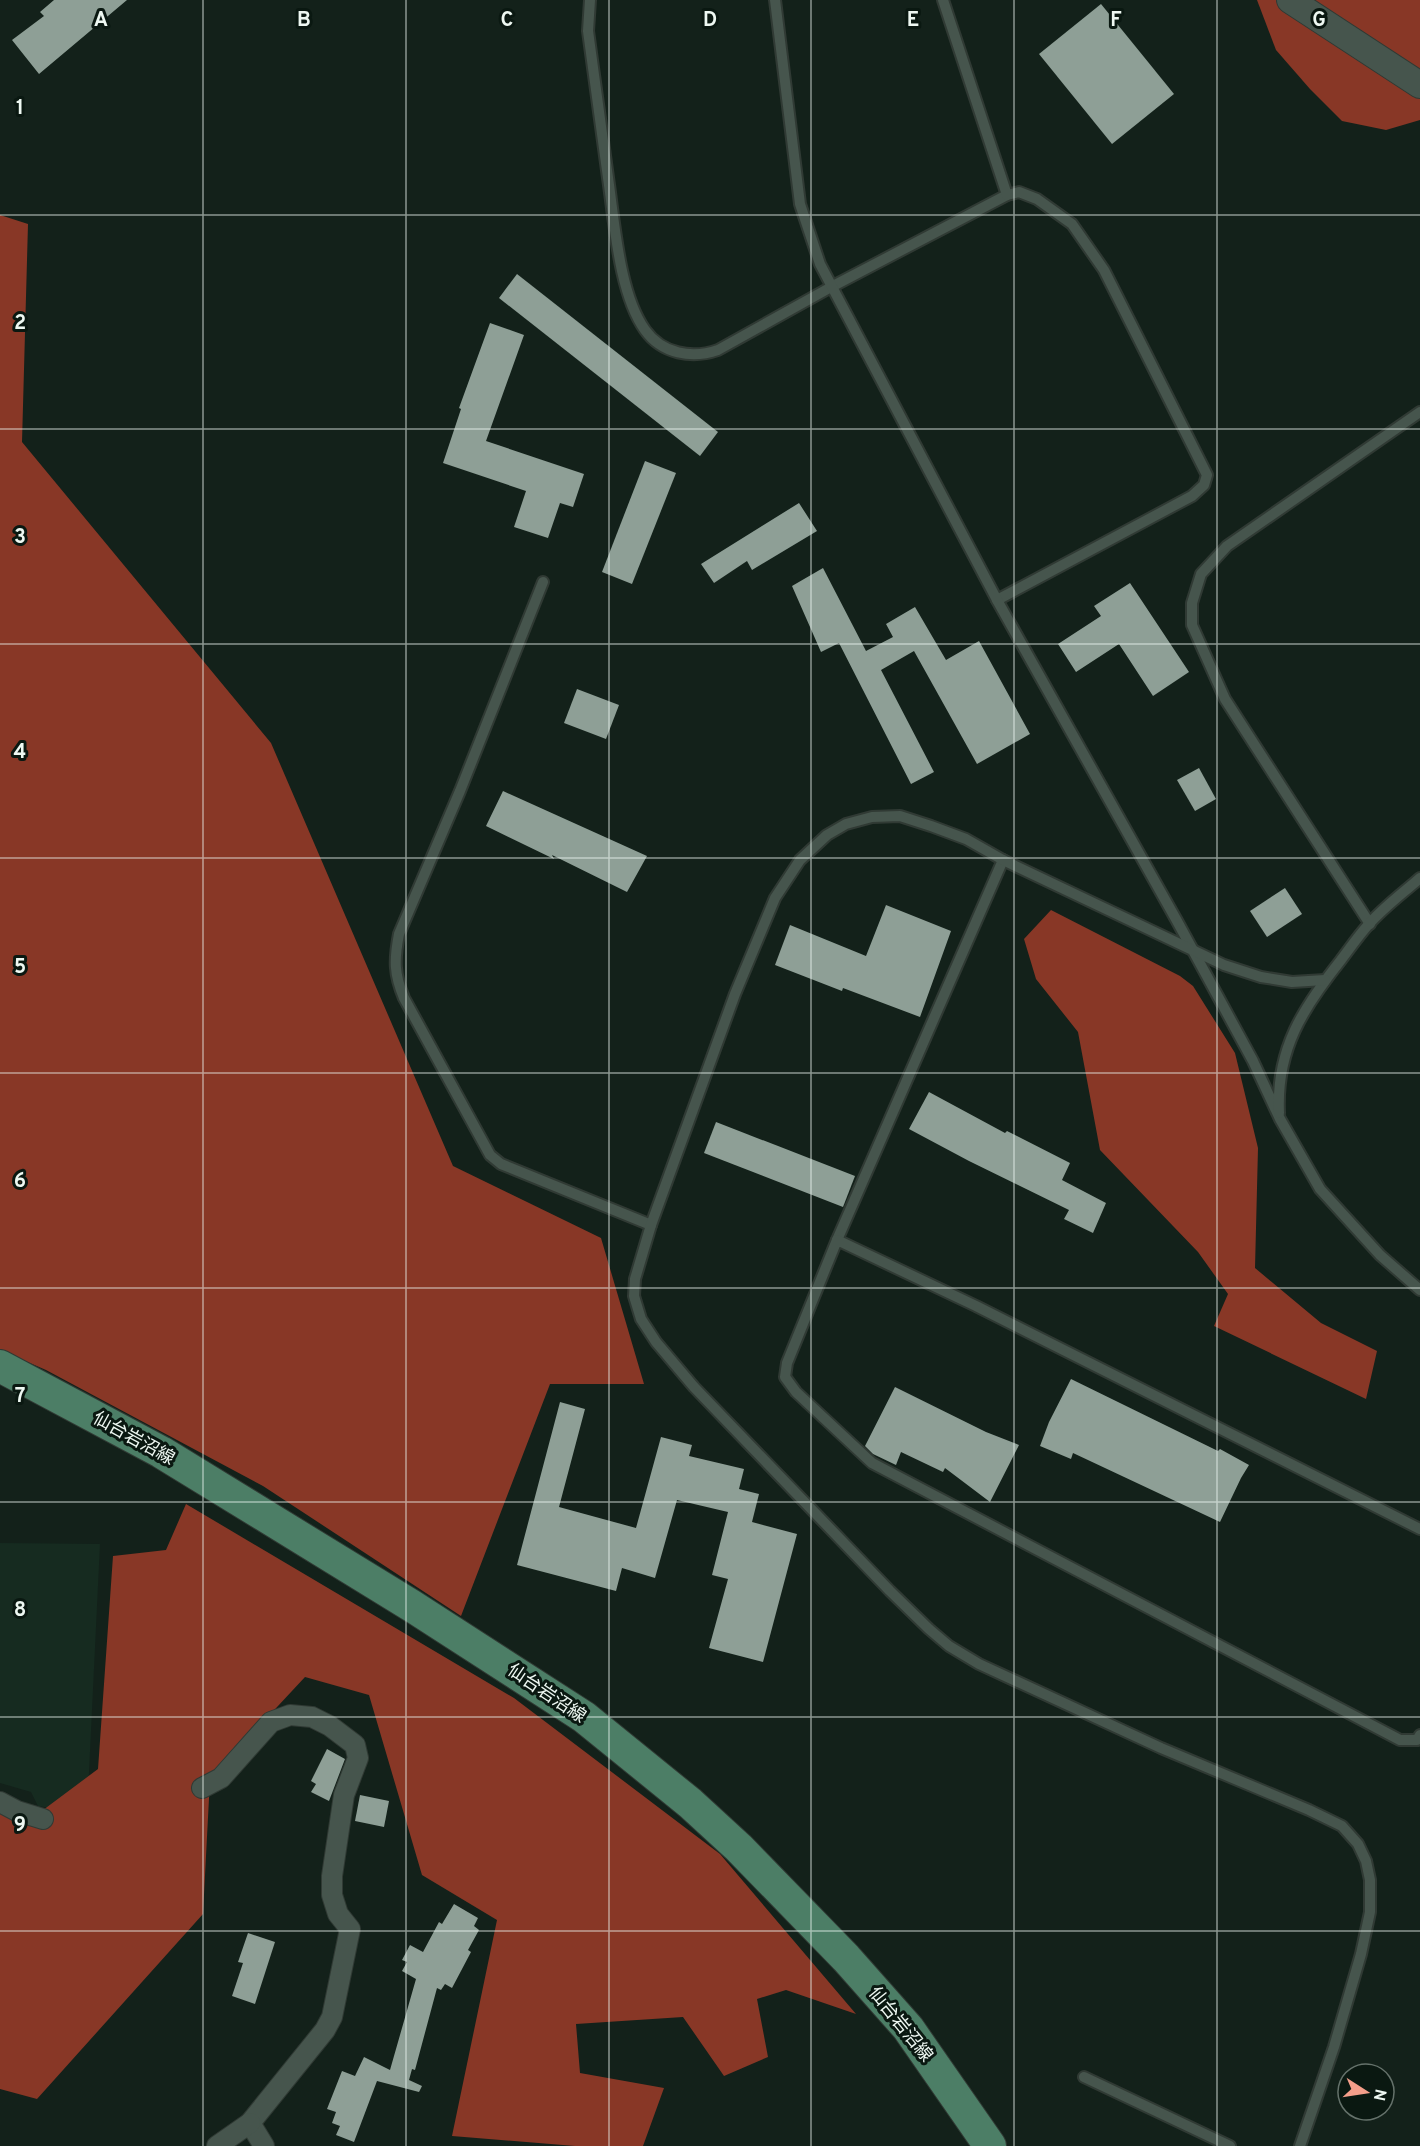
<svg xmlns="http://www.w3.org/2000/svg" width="1420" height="2146" viewBox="0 0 1420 2146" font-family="Overpass,'Noto Sans JP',sans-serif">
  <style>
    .built { fill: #162b20 }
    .forest { fill: #883726 }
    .building { fill: #8e9f96 }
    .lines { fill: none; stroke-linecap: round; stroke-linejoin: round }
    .service-casing { stroke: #303a34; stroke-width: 14 }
    .minor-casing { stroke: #303a34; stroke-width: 22 }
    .tertiary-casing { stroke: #303a34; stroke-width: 28 }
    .primary-casing { stroke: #303a34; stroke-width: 34 }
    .service { stroke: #46554d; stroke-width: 10 }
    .minor { stroke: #46554d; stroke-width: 20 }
    .tertiary { stroke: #46554d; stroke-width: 26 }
    .primary { stroke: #4c7e66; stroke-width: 32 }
    .grid { fill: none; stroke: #eef8f2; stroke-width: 1.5; stroke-opacity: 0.55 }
    .labels { text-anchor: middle; stroke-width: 6; stroke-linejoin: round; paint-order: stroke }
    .street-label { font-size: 18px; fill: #eef8f2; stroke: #0a1811 }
    .grid-label { font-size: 20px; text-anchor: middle; font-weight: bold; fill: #eef8f2; stroke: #0a1811; stroke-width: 6; stroke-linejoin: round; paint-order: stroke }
  </style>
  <rect width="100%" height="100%" fill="#13211a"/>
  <path class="built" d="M 0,1543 L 100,1544 L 87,1814 L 38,1806 L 31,1792 L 0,1783 Z"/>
  <g class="forest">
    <path d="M 1257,0 L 1420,0 L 1420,120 L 1386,130 L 1342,121 L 1310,89 L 1276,50 Z"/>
    <path d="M 0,215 L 28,224 L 22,442 L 271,743 L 453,1166 L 601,1238 L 644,1384 L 550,1384 L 461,1616 L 263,1486 L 46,1370 L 0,1350 Z"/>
    <path d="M 1051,910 L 1180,976 L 1193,986 L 1235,1053 L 1258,1148 L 1255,1268 L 1321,1323 L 1377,1351 L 1366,1399 L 1214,1326 L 1228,1294 L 1198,1252 L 1100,1150 L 1078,1032 L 1036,979 L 1024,939 Z"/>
    <path d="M 186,1504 L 514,1698 L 720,1854 L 856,2014 L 786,1990 L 757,1999 L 768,2057 L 724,2076 L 683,2017 L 576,2024 L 580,2073 L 664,2088 L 643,2146 L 575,2146 L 452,2136 L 497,1920 L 422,1875 L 369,1695 L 305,1677 L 210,1779 L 203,1914 L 37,2099 L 0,2089 L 0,1798 L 23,1825 L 98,1769 L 113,1556 L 166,1550 Z"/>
  </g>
  <g class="building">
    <path d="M 54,0 L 127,0 L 39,74 L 12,40 L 44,16 L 40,12 Z"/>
    <path d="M 1101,4 L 1174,94 L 1112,144 L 1039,54 Z"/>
    <path d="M 517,274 L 718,432 L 700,456 L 499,298 Z"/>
    <path d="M 490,323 L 524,335 L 486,441 L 584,474 L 573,507 L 560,503 L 548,538 L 514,527 L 526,491 L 443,463 L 461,409 L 459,408 Z"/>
    <path d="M 645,461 L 676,473 L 632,584 L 602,572 Z"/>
    <path d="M 799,503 L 817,531 L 752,570 L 747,561 L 714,583 L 701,564 Z"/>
    <path d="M 823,568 L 866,651 L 893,637 L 886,624 L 915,607 L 946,660 L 979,641 L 1030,734 L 977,764 L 914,651 L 881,670 L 934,772 L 911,784 L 839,643 L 821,652 L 792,586 Z"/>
    <path d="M 1130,583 L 1189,672 L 1153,696 L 1119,644 L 1076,672 L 1058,644 L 1101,616 L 1094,606 Z"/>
    <path d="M 577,689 L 619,705 L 606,739 L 564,723 Z"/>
    <path d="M 1199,768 L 1216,799 L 1195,811 L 1177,780 Z"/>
    <path d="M 503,791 L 647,856 L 627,892 L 552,855 L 554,859 L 486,826 Z"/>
    <path d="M 1285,888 L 1302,914 L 1267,937 L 1250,911 Z"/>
    <path d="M 886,905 L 951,931 L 920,1017 L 843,988 L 842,991 L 775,965 L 790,925 L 866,956 Z"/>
    <path d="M 929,1092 L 1005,1133 L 1007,1131 L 1070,1163 L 1062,1180 L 1106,1203 L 1093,1233 L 1064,1219 L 1069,1210 L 969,1161 L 909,1129 Z"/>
    <path d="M 716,1122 L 855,1176 L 843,1207 L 704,1153 Z"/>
    <path d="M 1071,1379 L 1218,1451 L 1220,1449 L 1249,1465 L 1241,1478 L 1220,1522 L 1073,1453 L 1071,1459 L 1040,1446 L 1049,1422 Z"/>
    <path d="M 895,1387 L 986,1432 L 1019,1445 L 990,1502 L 945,1468 L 943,1472 L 901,1452 L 896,1465 L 873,1454 L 865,1446 Z"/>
    <path d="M 560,1402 L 585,1409 L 559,1507 L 636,1528 L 661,1437 L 692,1445 L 689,1456 L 744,1469 L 739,1489 L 759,1494 L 752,1522 L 797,1534 L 763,1662 L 709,1648 L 728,1579 L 712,1575 L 728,1512 L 677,1500 L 655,1578 L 622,1568 L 616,1591 L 517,1565 Z"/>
    <path d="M 327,1749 L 345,1759 L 329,1801 L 311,1792 L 316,1784 L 311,1781 Z"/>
    <path d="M 360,1795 L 389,1801 L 384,1827 L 355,1821 Z"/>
    <path d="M 454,1904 L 478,1918 L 474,1926 L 479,1930 L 468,1950 L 471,1952 L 452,1988 L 445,1984 L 441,1990 L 437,1988 L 415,2070 L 412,2069 L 409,2080 L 422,2086 L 419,2092 L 377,2081 L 354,2142 L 336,2135 L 340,2126 L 332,2123 L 336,2112 L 327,2109 L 342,2071 L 355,2076 L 364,2057 L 390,2070 L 416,1979 L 402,1971 L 407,1962 L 402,1960 L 410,1945 L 423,1952 L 439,1922 L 442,1924 Z"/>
    <path d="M 248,1933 L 275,1942 L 255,2004 L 232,1996 L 243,1963 L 238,1962 Z"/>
  </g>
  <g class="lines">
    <g class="service-casing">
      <g id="service">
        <path d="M 590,0 L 588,31 C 595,83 602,134 609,185 C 615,228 620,295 645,330 C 662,354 692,359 718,350 L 833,286 L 1007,195 L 1019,192 L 1037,199 L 1072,224 L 1104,270 L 1207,475 L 1204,485 L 1192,496 L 997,600"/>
        <path d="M 775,0 L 800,204 L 820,264 L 997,600 L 1177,921 L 1253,1061 L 1280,1119 L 1320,1189 L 1380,1255 L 1420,1290"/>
        <path d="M 943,0 L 1007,195"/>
        <path d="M 543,582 L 460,791 L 399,934 C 394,960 394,974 404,998 L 490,1155 L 501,1164 L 651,1225"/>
        <path d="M 1370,924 L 1225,699 L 1192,625 L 1192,603 L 1201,574 L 1227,546 L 1420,412"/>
        <path d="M 1279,1113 C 1276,1049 1303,1008 1341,960 C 1350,948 1359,935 1369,924 C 1384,907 1403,893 1420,878"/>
        <path d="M 837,1240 L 1003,860"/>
        <path d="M 1420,1529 L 976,1306 L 837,1240 L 787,1363 L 785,1377 L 796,1392 L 872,1463 L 1400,1740 L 1417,1740 L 1420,1735"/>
        <path d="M 1084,2077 L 1230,2146"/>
        <path d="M 1300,2146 L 1334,2047 L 1361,1954 L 1370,1912 L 1370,1880 L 1366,1861 L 1358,1844 L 1342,1826 L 1309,1810 L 1161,1748 L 979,1664 L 949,1646 L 929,1629 L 890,1591 L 694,1387 L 656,1342 L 641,1319 L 634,1296 L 635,1279 L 651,1225 L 735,994 L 775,898 L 800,860 L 827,835 L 846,824 L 872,817 L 900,816 L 931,826 L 966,839 L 1003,860 L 1224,965 L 1261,977 L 1292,982 L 1325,980"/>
      </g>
    </g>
    <g class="minor-casing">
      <g id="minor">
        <path d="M 202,1788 L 221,1778 L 271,1722 L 290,1715 L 312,1717 L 330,1726 L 355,1745 L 358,1758 L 344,1795 L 332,1876 L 332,1895 L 338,1914 L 350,1929 L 332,2017 L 325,2030 L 250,2123 L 264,2146"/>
        <path d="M 0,1802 L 17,1811 L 43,1819"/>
        <path d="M 217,2146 L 250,2123"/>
      </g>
    </g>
    <g class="tertiary-casing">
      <path id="tertiary" d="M 1290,0 L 1420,85"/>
    </g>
    <g class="primary-casing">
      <path id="primary" d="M 0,1366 L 161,1452 L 412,1606 L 584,1717 L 690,1803 L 739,1848 L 846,1958 L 908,2028 L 990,2146"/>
    </g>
    <use href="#service" class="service"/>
    <use href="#minor" class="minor"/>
    <use href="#tertiary" class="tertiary"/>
    <use href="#primary" class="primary"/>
  </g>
  <path class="grid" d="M 203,0 L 203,2146M 406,0 L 406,2146M 609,0 L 609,2146M 811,0 L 811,2146M 1014,0 L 1014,2146M 1217,0 L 1217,2146M 0,215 L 1420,215M 0,429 L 1420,429M 0,644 L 1420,644M 0,858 L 1420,858M 0,1073 L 1420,1073M 0,1288 L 1420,1288M 0,1502 L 1420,1502M 0,1717 L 1420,1717M 0,1931 L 1420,1931"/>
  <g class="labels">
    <g class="street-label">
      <text transform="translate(134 1438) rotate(29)" y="6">仙台岩沼線</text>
      <text transform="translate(547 1693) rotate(34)" y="6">仙台岩沼線</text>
      <text transform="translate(901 2024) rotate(51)" y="6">仙台岩沼線</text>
    </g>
  </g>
  <g class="grid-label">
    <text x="101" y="26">A</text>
    <text x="304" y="26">B</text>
    <text x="507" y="26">C</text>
    <text x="710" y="26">D</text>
    <text x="913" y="26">E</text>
    <text x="1116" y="26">F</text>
    <text x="1319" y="26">G</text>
    <text x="20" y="114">1</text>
    <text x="20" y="329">2</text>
    <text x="20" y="543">3</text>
    <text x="20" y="758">4</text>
    <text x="20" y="973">5</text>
    <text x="20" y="1187">6</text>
    <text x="20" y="1402">7</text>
    <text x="20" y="1616">8</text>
    <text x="20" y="1831">9</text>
  </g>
  <g transform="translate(1366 2092) rotate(102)"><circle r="28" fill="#0a1811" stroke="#65726b" stroke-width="1.5"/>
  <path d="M0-4.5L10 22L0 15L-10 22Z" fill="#f49e8a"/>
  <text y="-9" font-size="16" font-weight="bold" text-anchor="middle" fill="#eef8f2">N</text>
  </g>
</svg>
